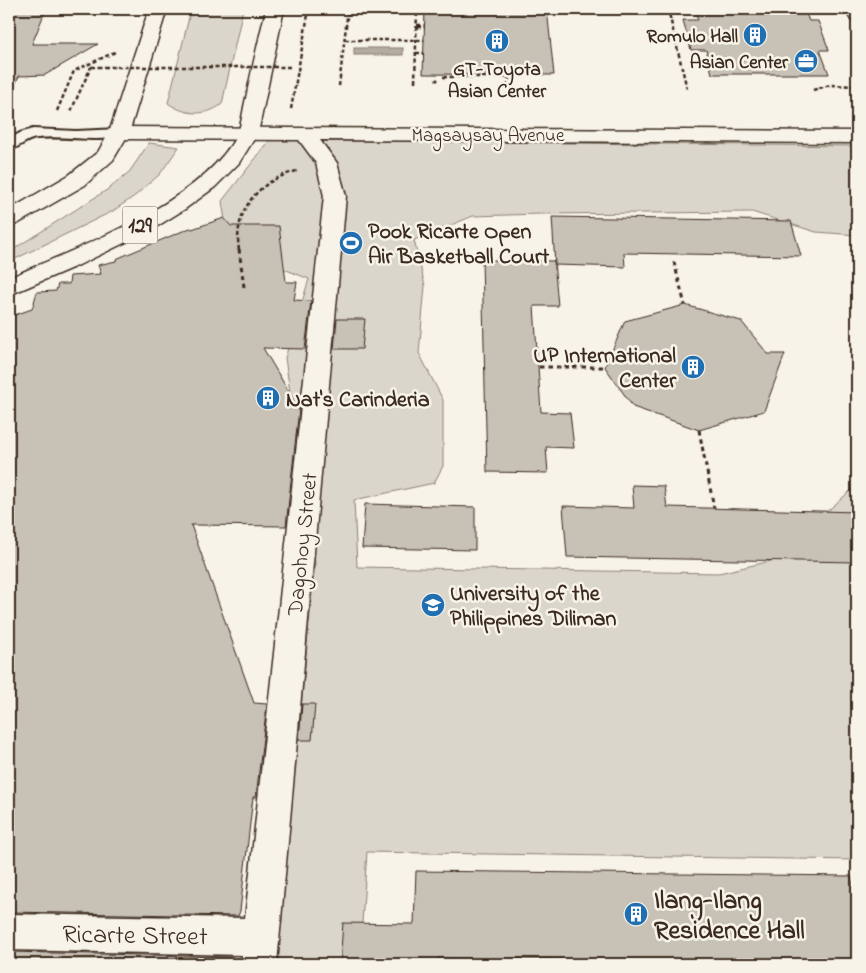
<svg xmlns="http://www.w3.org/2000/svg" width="866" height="973" viewBox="0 0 866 973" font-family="'Indie Flower',sans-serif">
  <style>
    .green { fill: #dbd6cb; stroke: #8b8074 }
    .water { fill: #b4aca0; stroke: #84786c }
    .building { fill: #c8c1b6; stroke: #3b2a1e }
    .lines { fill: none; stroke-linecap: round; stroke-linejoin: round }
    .service-casing { stroke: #3b2a1e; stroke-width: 4 }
    .minor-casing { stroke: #3b2a1e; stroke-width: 3 }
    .primary-casing { stroke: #3b2a1e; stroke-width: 3 }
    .path-far1 { stroke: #3b2a1e; stroke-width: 2.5; stroke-dasharray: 4 2.5; stroke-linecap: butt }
    .path { stroke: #3b2a1e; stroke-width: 3; stroke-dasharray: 4.5 4; stroke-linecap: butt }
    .service { fill: #f7f3e8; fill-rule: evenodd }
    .minor { fill: #f7f3e8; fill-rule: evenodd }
    .primary { fill: #f7f3e8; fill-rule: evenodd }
    .path-bridge { stroke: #3b2a1e; stroke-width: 2.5; stroke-dasharray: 4 2.5; stroke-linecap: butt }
    .labels { text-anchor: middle; stroke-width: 5; stroke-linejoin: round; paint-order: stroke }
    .far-poi-label { font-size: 19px; font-weight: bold; fill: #3b2a1e; stroke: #f7f3e8; text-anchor: end }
    .far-street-label { font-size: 19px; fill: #3b2a1e; stroke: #f7f3e8 }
    .shield { fill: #f7f3e8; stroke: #73665b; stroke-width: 1 }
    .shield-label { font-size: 21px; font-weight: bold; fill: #3b2a1e }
    .poi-label { font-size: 22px; font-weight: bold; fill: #3b2a1e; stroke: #f7f3e8; text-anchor: start }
    .street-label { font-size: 22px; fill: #3b2a1e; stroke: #f7f3e8 }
    .near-poi-label { font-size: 26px; font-weight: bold; fill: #3b2a1e; stroke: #f7f3e8; text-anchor: start }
    .near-street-label { font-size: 26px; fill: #3b2a1e; stroke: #f7f3e8 }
  </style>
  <rect width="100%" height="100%" fill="#f7f3e8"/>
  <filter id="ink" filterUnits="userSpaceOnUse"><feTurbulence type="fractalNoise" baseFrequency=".02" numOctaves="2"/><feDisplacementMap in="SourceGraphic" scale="10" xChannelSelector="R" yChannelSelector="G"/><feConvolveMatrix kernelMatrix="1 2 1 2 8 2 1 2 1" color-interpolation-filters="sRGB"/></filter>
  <g filter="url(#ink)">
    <g class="green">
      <path d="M 191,9 L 243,9 L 222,104 C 206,117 184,115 168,103 Z"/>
      <path d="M 270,140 L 857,146 L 857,235 L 816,232 L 752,212 L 540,214 L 473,216 L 414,240 L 425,286 L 419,353 L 443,400 L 443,466 L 434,483 L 354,500 L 357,567 L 719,573 L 771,561 L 857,485 L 857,860 L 367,852 L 359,964 L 276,964 L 315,563 L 285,358 L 309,279 L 229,247 L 222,201 Z"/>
      <path d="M 149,143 L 179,147 L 160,174 L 136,195 L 113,211 L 9,262 L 9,252 L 110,188 L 130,171 Z"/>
    </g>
    <rect class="water" x="354" y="48" width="49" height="7"/>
    <g class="building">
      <path d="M 9,9 L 46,9 L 32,44 L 98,44 L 45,75 L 19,76 L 9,98 Z"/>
      <path d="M 425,9 L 547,9 L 554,75 L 423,74 Z"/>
      <path d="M 694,9 L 804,9 L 809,21 L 818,21 L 829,50 L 820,50 L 829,74 L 712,74 L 706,50 L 691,50 L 683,20 L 698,20 Z"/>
      <path d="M 552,217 L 791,221 L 801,256 L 624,253 L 625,267 L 555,265 Z"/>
      <path d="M 224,218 L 231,226 L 279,226 L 286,282 L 297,282 L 294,300 L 311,301 L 305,349 L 263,348 L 299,409 L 286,526 L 191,525 L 254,703 L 267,704 L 256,797 L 253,797 L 240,911 L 238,916 L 9,912 L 9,317 L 32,309 L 37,292 L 56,291 L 58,284 L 69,284 L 70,276 L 101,274 L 98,265 L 116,261 L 116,259 L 190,228 L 192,229 Z"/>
      <path d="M 482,260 L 554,261 L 558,306 L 534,306 L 541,412 L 570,413 L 574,448 L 546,447 L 548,473 L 487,472 Z"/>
      <path d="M 685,305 L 741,321 L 768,354 L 785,354 L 764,411 L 699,430 L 633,407 L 605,367 L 625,321 Z"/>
      <path d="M 337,319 L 365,319 L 362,349 L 334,349 Z"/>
      <path d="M 632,485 L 664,486 L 667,507 L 857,512 L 857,562 L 567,557 L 563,506 L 634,508 Z"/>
      <path d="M 365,504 L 475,507 L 475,550 L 362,548 Z"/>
      <path d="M 302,704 L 315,704 L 312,740 L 299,740 Z"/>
      <path d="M 416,871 L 851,876 L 857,906 L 857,963 L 438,958 L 438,964 L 340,964 L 343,923 L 414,924 Z"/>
      <path d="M 9,952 L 233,957 L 232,964 L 9,964 Z"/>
    </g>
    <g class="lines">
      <g class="service-casing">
        <path id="service" d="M 33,129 L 76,131 L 119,129 L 124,130 L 126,133 L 124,136 C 95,143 66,135 37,138 C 26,139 19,148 9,150 L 9,139 L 20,133 Z"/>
      </g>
      <g class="minor-casing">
        <g id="minor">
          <path d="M 845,9 L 857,9 L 857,21 L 851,20 Z"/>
          <path d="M 119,127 L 857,131 L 857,143 L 320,140 L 337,163 L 346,196 L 277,964 L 241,964 L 242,955 L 9,950 L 9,914 L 245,918 L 324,196 L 316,163 L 299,140 L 119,139 L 112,137 L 109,133 L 112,129 Z"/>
        </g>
      </g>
      <g class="primary-casing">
        <g id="primary">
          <path d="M 149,9 L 167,9 L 129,133 L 113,160 L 85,185 L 17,224 L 9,226 L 9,210 L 69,175 L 98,152 L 109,133 Z"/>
          <path d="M 266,9 L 284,9 L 258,133 L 239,163 L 215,187 L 185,209 L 151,230 L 79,265 L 9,295 L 9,278 C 78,247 200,204 237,135 C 242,124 243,109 246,98 C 252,68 259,39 266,9 Z"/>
        </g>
      </g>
      <g class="path-far1">
        <path d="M 668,9 L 687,89"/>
        <path d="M 417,11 L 425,11"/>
        <path d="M 417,25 L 425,25"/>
        <path d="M 417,27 L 425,27"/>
        <path d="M 345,40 L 424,40"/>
        <path d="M 416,53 L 424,53"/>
        <path d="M 443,77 L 508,77 L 511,89"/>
        <path d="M 436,79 L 438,81"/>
        <path d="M 415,82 L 417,9"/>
        <path d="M 339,86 L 348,9"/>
        <path d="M 813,90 L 830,85 L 857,86"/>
        <path d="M 291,109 L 309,9"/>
        <path d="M 57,111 L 74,71 L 115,52"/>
        <path d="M 71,111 L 91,67"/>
        <path d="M 239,250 C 233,210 259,180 297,171"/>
      </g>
      <g class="path">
        <path d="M 239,249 L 244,287"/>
        <path d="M 674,262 L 685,305"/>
        <path d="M 539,367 L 605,367"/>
        <path d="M 699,430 L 714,508"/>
      </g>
      <use href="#service" class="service"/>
      <use href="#minor" class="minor"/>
      <use href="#primary" class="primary"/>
      <path class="path-bridge" d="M 91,67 L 290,67"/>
    </g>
  </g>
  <defs>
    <g id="building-disc" transform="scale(1.25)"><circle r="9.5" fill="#1f6fb2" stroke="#f7f3e8"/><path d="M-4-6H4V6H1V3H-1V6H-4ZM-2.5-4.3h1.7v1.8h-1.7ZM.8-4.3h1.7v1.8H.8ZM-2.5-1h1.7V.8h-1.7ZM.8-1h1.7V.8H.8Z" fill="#fff"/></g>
    <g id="office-disc" transform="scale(1.25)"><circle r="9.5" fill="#1f6fb2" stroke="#f7f3e8"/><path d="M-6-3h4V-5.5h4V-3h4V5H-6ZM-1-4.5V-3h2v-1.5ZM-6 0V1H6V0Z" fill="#fff"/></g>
    <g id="stadium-disc" transform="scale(1.25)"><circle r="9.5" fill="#1f6fb2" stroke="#f7f3e8"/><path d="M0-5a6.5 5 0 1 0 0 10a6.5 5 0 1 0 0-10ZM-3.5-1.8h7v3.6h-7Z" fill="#fff"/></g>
    <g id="university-disc" transform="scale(1.25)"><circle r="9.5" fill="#1f6fb2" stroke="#f7f3e8"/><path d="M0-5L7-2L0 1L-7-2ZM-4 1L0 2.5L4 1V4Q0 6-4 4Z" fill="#fff"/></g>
  </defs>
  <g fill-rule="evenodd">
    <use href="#building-disc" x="755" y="35"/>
    <use href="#building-disc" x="497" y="41"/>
    <use href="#office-disc" x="806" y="61"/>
    <use href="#stadium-disc" x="351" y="243"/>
    <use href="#building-disc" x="693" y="367"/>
    <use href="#building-disc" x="268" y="398"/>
    <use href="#university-disc" x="433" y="605"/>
    <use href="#building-disc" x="636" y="914"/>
  </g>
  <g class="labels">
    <g class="far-poi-label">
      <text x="738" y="42">Romulo Hall</text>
      <text x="788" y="68">Asian Center</text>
      <text x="497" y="75" text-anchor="middle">GT-Toyota<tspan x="497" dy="22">Asian Center</tspan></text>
    </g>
    <g class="far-street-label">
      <text x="488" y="141">Magsaysay Avenue</text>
    </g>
    <rect class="shield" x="122.5" y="206.5" width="35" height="37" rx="4"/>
    <g class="shield-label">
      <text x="140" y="232">129</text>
    </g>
    <g class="poi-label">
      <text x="368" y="238">Pook Ricarte Open<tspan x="368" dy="25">Air Basketball Court</tspan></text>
      <text x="676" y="362" text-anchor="end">UP International<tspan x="676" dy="25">Center</tspan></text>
      <text x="286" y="406">Nat's Carinderia</text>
      <text x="450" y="600">University of the<tspan x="450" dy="25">Philippines Diliman</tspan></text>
    </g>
    <g class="street-label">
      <text transform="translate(301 544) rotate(-84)" y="8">Dagohoy Street</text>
    </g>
    <g class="near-poi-label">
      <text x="654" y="908">Ilang-Ilang<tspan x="654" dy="30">Residence Hall</tspan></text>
    </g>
    <g class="near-street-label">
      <text transform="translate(135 934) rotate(1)" y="9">Ricarte Street</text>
    </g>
  </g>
  <rect width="866" height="973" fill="none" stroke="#f7f3e8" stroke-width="30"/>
  <rect x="15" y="15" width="836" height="943" fill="none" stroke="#3b2a1e" stroke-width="2" filter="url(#ink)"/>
</svg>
